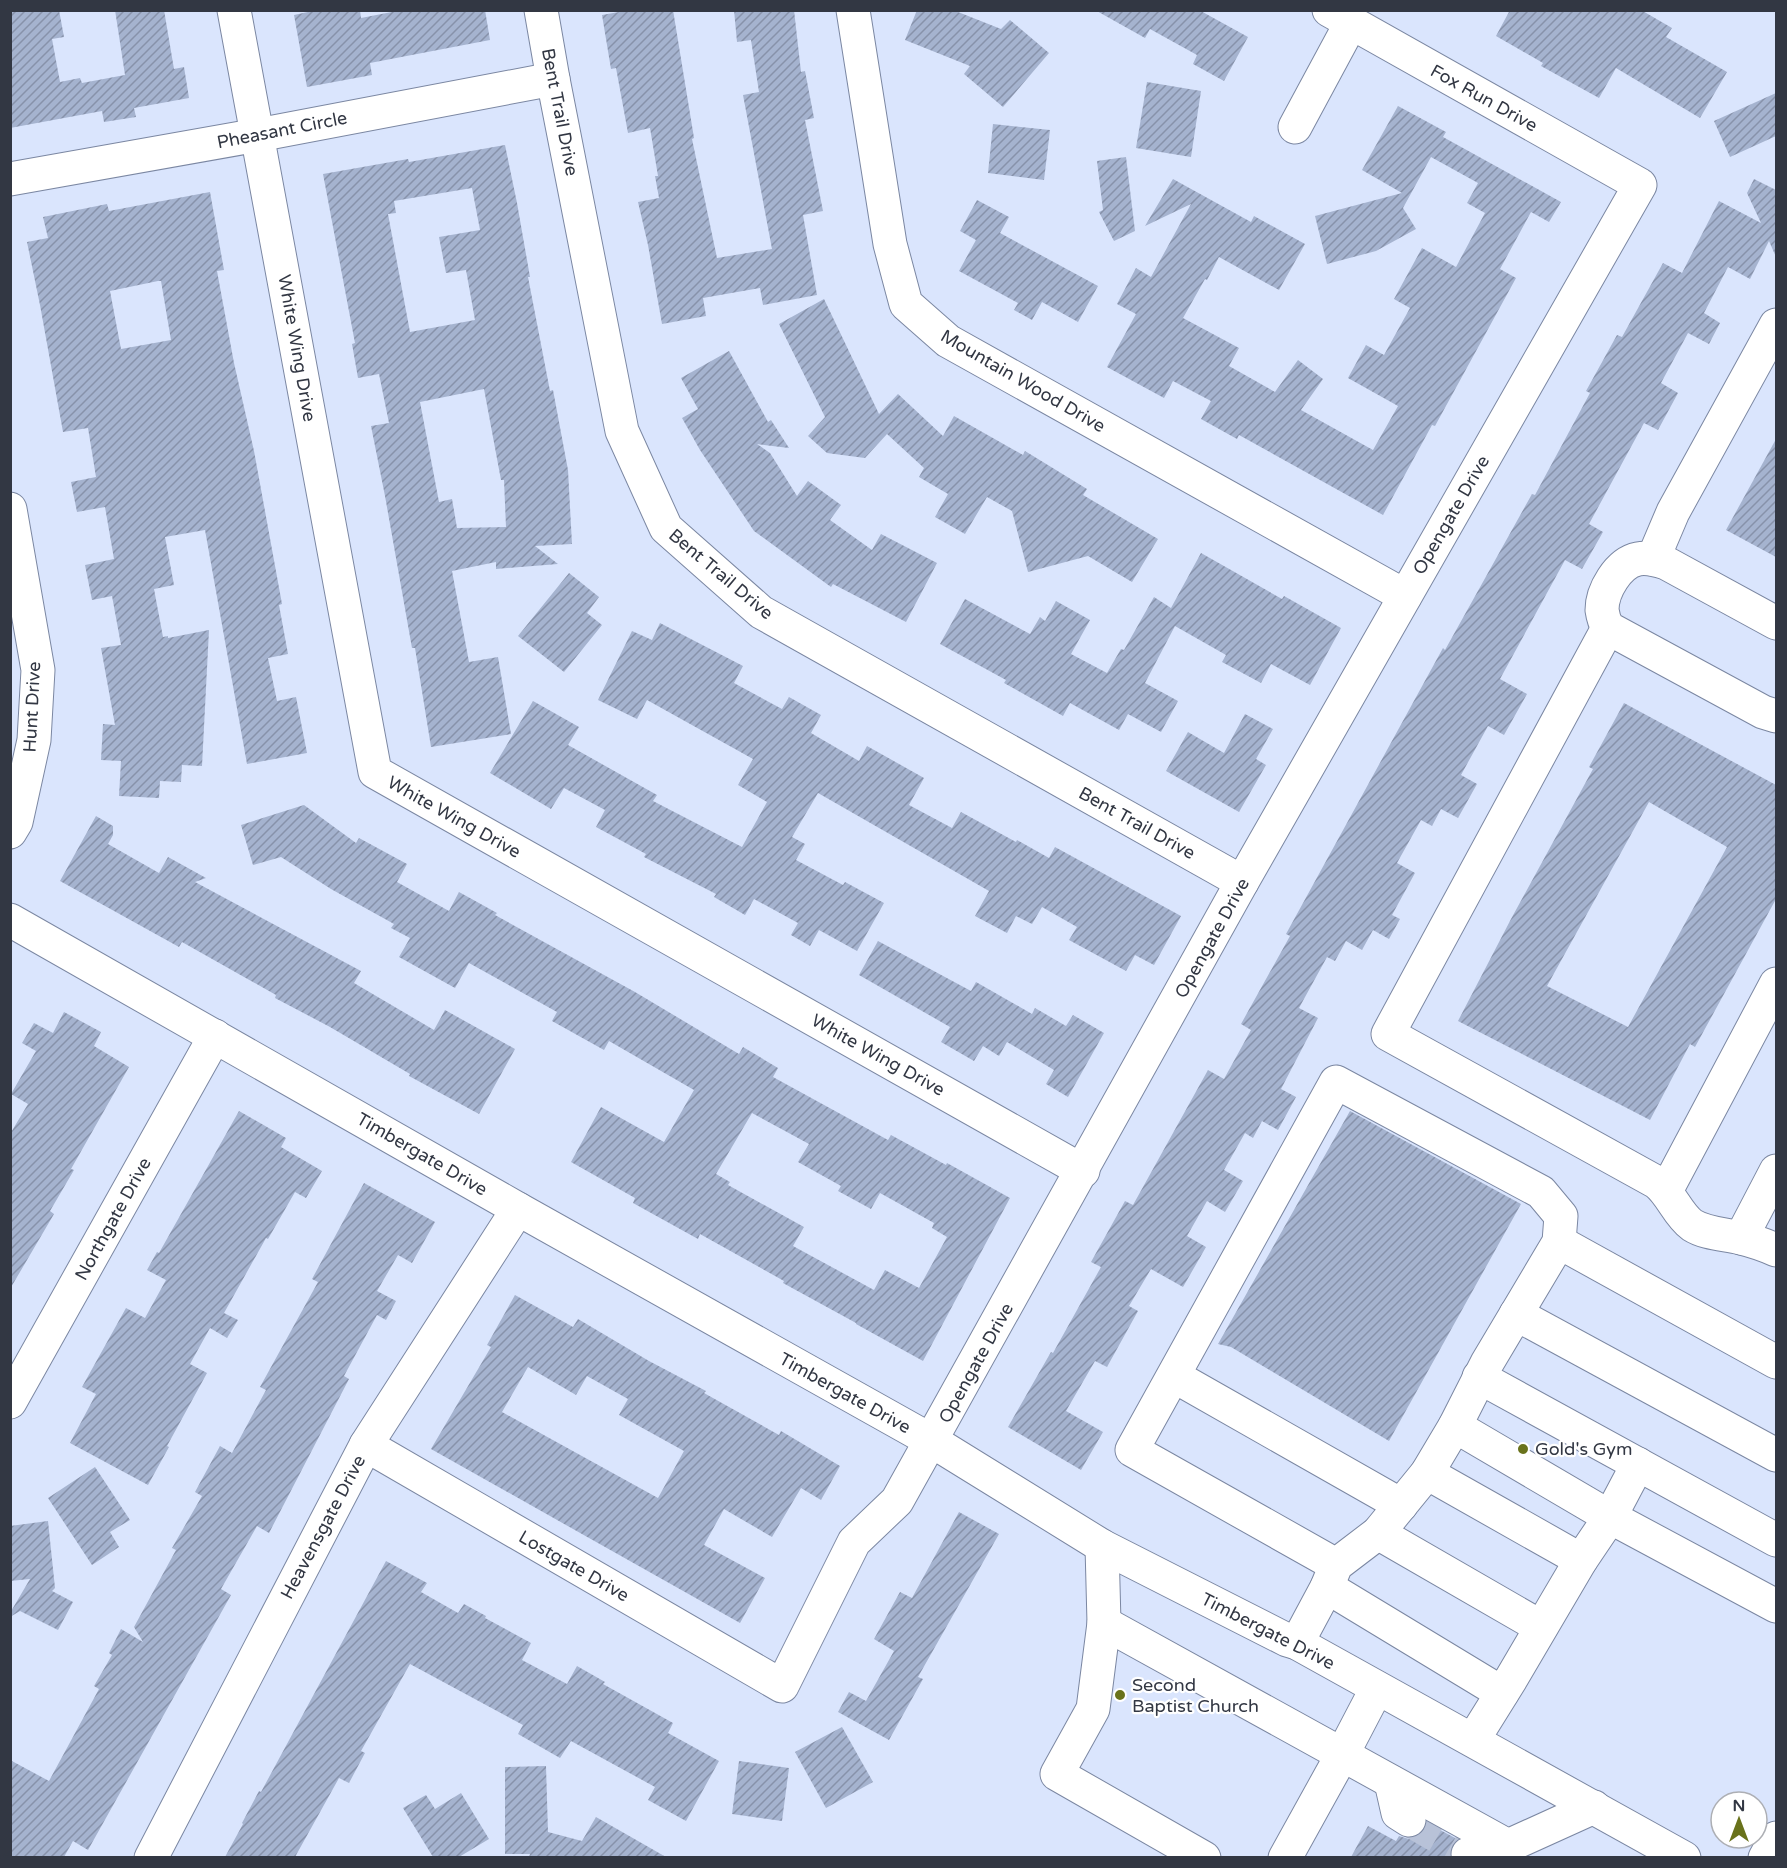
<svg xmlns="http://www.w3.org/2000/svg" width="1787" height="1868" viewBox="0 0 1787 1868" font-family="'Varela Round',sans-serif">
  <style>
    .building { fill: url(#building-hatch); fill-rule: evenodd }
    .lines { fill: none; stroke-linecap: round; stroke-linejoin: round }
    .minor-tunnel { stroke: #b8c2d8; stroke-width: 33; stroke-dasharray: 33 16; stroke-linecap: butt }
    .minor-casing { stroke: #7b87a2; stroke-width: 35 }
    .major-casing { stroke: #7b87a2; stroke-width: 35 }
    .minor { stroke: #fff; stroke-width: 33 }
    .major { stroke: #fff; stroke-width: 33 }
    .poi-dot { fill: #69721b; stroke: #fff; stroke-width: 2 }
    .labels { text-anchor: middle; stroke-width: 4.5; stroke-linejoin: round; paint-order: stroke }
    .street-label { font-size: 18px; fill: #323743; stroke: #fff }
    .poi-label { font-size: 18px; fill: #323743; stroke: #fff; text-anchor: start }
  </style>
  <defs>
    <pattern id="building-hatch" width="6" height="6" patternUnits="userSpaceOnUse" patternTransform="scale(1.5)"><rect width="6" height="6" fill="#a5b3cf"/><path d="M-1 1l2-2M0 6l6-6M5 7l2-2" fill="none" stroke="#8792aa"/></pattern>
  </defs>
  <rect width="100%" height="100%" fill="#dae5fd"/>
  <g class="building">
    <path d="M 10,10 L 59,10 L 64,37 L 52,39 L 60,82 L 80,78 L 82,83 L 125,75 L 115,10 L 164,10 L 174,69 L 184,67 L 189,98 L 134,108 L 136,117 L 104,122 L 102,111 L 10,128 Z"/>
    <path d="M 317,10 L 360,10 L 361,18 L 402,10 L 485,10 L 490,40 L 370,63 L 372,75 L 307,87 L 294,15 Z"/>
    <path d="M 630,10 L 673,10 L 694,138 L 692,139 L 717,258 L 772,249 L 743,95 L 759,92 L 751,40 L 737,42 L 734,10 L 794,10 L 801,72 L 805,71 L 814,118 L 805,120 L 823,211 L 803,215 L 817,295 L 763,305 L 760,288 L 703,298 L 706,316 L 662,324 L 648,245 L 638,202 L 659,198 L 655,176 L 658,176 L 650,128 L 628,133 L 616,68 L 611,69 L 602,15 Z"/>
    <path d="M 917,10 L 953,10 L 1001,29 L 1010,20 L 1049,53 L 1003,107 L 964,74 L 970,66 L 905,40 Z"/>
    <path d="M 1095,10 L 1199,10 L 1248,37 L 1224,81 L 1193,64 L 1197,55 L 1150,29 L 1145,38 Z"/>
    <path d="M 1510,10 L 1641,10 L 1672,28 L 1666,37 L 1727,72 L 1700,118 L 1616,68 L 1599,98 L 1541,66 L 1543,63 L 1496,36 Z"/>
    <path d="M 1147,82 L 1201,91 L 1191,157 L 1136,148 Z"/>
    <path d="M 1776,93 L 1776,136 L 1730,157 L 1714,121 Z"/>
    <path d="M 1398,106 L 1446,132 L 1443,137 L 1561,202 L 1549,222 L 1531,212 L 1500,269 L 1516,278 L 1435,426 L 1432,425 L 1383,515 L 1239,435 L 1237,439 L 1201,419 L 1211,401 L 1173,381 L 1164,398 L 1107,367 L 1136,314 L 1117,304 L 1136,268 L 1151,277 L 1191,204 L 1145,226 L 1173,179 L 1251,222 L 1254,216 L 1305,244 L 1279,290 L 1219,257 L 1207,280 L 1205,279 L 1183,318 L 1239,348 L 1229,366 L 1275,392 L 1298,360 L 1323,379 L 1301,410 L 1373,450 L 1398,406 L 1348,378 L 1366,345 L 1384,355 L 1410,308 L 1394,299 L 1422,248 L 1456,267 L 1485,213 L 1467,203 L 1478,183 L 1431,157 L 1403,208 L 1416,229 L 1376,251 L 1327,264 L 1315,216 L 1402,193 L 1362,170 Z"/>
    <path d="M 993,124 L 1050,130 L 1044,180 L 988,173 Z"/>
    <path d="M 505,145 L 517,203 L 530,277 L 528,277 L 550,391 L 553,390 L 568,470 L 572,544 L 535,546 L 558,564 L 496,569 L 496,562 L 452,571 L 469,662 L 498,657 L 511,734 L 431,747 L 415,648 L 412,648 L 385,496 L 371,426 L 389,423 L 379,374 L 358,378 L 352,344 L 355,343 L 323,174 L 408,159 L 409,162 ZM 472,188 L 480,230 L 439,237 L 446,273 L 466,270 L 475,320 L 410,332 L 388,214 L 396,213 L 394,201 ZM 484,389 L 501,480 L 504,480 L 506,527 L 457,528 L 452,499 L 439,502 L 420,402 Z"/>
    <path d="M 1126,157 L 1135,231 L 1114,241 L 1099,212 L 1103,210 L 1097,161 Z"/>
    <path d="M 1754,179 L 1776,190 L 1776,257 L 1769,241 L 1750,279 L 1728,267 L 1704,313 L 1720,323 L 1709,344 L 1688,333 L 1661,383 L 1678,393 L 1658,430 L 1644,423 L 1589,524 L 1603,532 L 1582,569 L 1565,560 L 1500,679 L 1527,694 L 1504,735 L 1488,726 L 1461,775 L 1477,784 L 1458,818 L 1441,809 L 1432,826 L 1421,820 L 1397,863 L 1415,873 L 1392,915 L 1400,919 L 1389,939 L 1373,930 L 1362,950 L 1346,941 L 1335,961 L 1327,957 L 1299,1008 L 1318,1018 L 1281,1089 L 1296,1097 L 1278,1130 L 1262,1121 L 1253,1138 L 1245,1133 L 1224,1170 L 1243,1181 L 1225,1212 L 1207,1201 L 1187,1236 L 1206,1247 L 1183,1287 L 1151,1269 L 1129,1306 L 1138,1311 L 1107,1367 L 1095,1361 L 1066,1411 L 1103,1432 L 1081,1470 L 1008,1427 L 1051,1352 L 1053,1353 L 1101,1267 L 1091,1262 L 1125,1201 L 1133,1205 L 1208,1070 L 1224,1079 L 1251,1030 L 1241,1024 L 1290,936 L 1286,934 L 1443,648 L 1445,650 L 1532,494 L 1535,495 L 1590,393 L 1586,391 L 1617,335 L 1622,337 L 1663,263 L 1682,273 L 1719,201 L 1761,223 L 1747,193 Z"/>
    <path d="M 210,192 L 224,270 L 217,271 L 234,363 L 254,451 L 282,604 L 279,605 L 288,654 L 268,658 L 277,701 L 296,697 L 307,753 L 247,764 L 205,530 L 165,537 L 174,585 L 154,589 L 163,637 L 168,636 L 168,638 L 209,630 L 202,766 L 182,765 L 181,782 L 160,781 L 159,798 L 119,796 L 121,761 L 101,760 L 103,724 L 115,725 L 101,648 L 121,645 L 112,596 L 92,600 L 85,565 L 114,559 L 105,507 L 77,512 L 71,482 L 96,477 L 88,428 L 63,432 L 40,305 L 27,242 L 48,238 L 43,217 L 107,204 L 109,211 ZM 158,281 L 161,281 L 171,340 L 121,349 L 110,291 Z"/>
    <path d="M 977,200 L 1009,217 L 1000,233 L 1098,286 L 1078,322 L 1042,302 L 1032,320 L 1014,310 L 1018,303 L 959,271 L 976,240 L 960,231 Z"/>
    <path d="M 824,299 L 879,414 L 898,394 L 943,436 L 954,416 L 1023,455 L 1025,451 L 1087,489 L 1083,495 L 1158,539 L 1132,582 L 1088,556 L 1028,572 L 1012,511 L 987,497 L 965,534 L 935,517 L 948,494 L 919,477 L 924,468 L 887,434 L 865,458 L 827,453 L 808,436 L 825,417 L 779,324 Z"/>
    <path d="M 729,351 L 768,422 L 771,420 L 789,448 L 757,444 L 770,453 L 797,496 L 808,481 L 841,505 L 830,520 L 872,550 L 881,534 L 937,563 L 906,622 L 833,584 L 831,587 L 754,531 L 700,450 L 682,418 L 698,409 L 681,378 Z"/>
    <path d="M 1776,439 L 1776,557 L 1726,530 Z"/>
    <path d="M 1201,553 L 1282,599 L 1284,596 L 1341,628 L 1310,685 L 1271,664 L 1261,683 L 1222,662 L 1226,655 L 1175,626 L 1145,683 L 1178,701 L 1161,732 L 1128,714 L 1119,730 L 1070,703 L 1063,716 L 1004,683 L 1006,680 L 940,644 L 965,599 L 1030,634 L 1040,617 L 1045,621 L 1056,601 L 1090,620 L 1071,654 L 1107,673 L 1121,649 L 1124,650 L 1154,597 L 1171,608 Z"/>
    <path d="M 569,573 L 599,597 L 587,613 L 602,625 L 564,672 L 518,636 Z"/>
    <path d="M 660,623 L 743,666 L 734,683 L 782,709 L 789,697 L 821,715 L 811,733 L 859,761 L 867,746 L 924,778 L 909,805 L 952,828 L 961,812 L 1016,842 L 1017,840 L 1049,858 L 1055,847 L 1181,916 L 1154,965 L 1135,955 L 1126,971 L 1069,940 L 1077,927 L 1042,907 L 1032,924 L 1016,916 L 1007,933 L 975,916 L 989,891 L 818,793 L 792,837 L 805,844 L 796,860 L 843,885 L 845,882 L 884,903 L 857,951 L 819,930 L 810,946 L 791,935 L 798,923 L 754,899 L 745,915 L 714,897 L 716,894 L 644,857 L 646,854 L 596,827 L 605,810 L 564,788 L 551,809 L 490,773 L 533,701 L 579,727 L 568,745 L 657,795 L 653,801 L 742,847 L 767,802 L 738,785 L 753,759 L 647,700 L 637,719 L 598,700 L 632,631 L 652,640 Z"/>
    <path d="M 1624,703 L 1776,785 L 1776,899 L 1695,1047 L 1690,1044 L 1650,1120 L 1458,1021 L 1511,919 L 1593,769 L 1589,767 ZM 1649,802 L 1727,847 L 1628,1027 L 1547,986 Z"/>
    <path d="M 1245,714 L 1273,729 L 1256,759 L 1266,765 L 1239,812 L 1166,771 L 1188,732 L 1224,753 Z"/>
    <path d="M 304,805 L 356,843 L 359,838 L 407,864 L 397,882 L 449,911 L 459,892 L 497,913 L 495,915 L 635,992 L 739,1054 L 743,1047 L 778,1068 L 773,1077 L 888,1140 L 891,1135 L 946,1165 L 947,1163 L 1010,1198 L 923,1361 L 856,1324 L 856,1323 L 783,1283 L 784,1281 L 700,1234 L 698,1239 L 633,1203 L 635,1198 L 571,1162 L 601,1107 L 664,1142 L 694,1090 L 609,1041 L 604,1050 L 552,1021 L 557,1012 L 469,963 L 455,988 L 399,957 L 410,938 L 391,928 L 394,924 L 331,889 L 281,857 L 253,865 L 241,825 ZM 752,1113 L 809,1144 L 798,1162 L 841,1186 L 838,1191 L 871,1209 L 880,1193 L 934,1223 L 932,1228 L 947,1237 L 919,1288 L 885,1270 L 874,1290 L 793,1246 L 804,1227 L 728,1185 L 730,1182 L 716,1174 Z"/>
    <path d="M 96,816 L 113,826 L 113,835 L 108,844 L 159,873 L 168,857 L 206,878 L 195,882 L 361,971 L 354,983 L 434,1030 L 445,1010 L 515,1049 L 479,1114 L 409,1076 L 410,1074 L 330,1027 L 275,998 L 276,995 L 182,942 L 179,947 L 60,881 Z"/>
    <path d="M 878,941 L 971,991 L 976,982 L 1032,1014 L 1035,1008 L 1066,1026 L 1073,1015 L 1104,1033 L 1068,1097 L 1046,1084 L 1054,1070 L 1007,1042 L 999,1056 L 983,1046 L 974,1061 L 941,1042 L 950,1027 L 859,975 Z"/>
    <path d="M 64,1012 L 101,1032 L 94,1046 L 129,1067 L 71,1169 L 74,1170 L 50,1211 L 54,1214 L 10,1289 L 10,1134 L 28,1104 L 11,1094 L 36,1051 L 22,1043 L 34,1023 L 53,1033 Z"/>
    <path d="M 239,1111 L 286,1138 L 281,1147 L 322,1171 L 306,1198 L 295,1192 L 268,1239 L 266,1238 L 224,1313 L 238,1320 L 227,1338 L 210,1328 L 190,1364 L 207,1373 L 167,1446 L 169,1447 L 148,1485 L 70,1443 L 96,1394 L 82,1387 L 126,1308 L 145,1318 L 166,1280 L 147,1270 L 157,1252 L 159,1253 Z"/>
    <path d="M 1350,1111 L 1521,1204 L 1389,1441 L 1231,1347 L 1218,1344 Z"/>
    <path d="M 364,1183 L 435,1222 L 412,1263 L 398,1255 L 377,1291 L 396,1301 L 386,1320 L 377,1315 L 344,1376 L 349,1379 L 269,1533 L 257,1526 L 221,1589 L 231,1595 L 88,1850 L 73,1841 L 64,1857 L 10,1857 L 10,1760 L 49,1781 L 99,1689 L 94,1686 L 112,1655 L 109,1653 L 121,1629 L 143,1642 L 134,1627 L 176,1550 L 172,1548 L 202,1496 L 195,1492 L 220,1446 L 232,1453 L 266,1390 L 260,1387 L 318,1282 L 312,1279 Z"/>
    <path d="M 515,1295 L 573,1327 L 578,1319 L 649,1361 L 706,1391 L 704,1393 L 779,1435 L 781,1431 L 840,1466 L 821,1500 L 801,1488 L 772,1537 L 724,1509 L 704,1545 L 765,1578 L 740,1623 L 431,1449 L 491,1347 L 487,1345 ZM 528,1367 L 576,1395 L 587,1376 L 628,1399 L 619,1415 L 684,1451 L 658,1498 L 502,1412 Z"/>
    <path d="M 95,1467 L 130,1520 L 110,1532 L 119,1547 L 92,1565 L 48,1498 Z"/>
    <path d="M 959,1512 L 999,1534 L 918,1677 L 923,1679 L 889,1740 L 838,1712 L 849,1692 L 866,1701 L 894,1651 L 874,1639 L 900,1592 L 912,1598 Z"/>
    <path d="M 48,1521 L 55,1588 L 52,1591 L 73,1602 L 58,1630 L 20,1611 L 10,1617 L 10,1613 L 30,1579 L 10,1581 L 10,1526 Z"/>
    <path d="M 386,1561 L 427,1583 L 421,1592 L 458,1613 L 464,1604 L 486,1616 L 485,1618 L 531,1643 L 522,1660 L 567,1684 L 577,1666 L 605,1682 L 603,1684 L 673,1723 L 668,1733 L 719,1761 L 686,1821 L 648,1800 L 655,1787 L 571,1741 L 560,1758 L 518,1734 L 523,1725 L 410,1664 L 361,1751 L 365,1753 L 349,1783 L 339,1778 L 295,1857 L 225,1857 L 243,1824 L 242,1823 L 259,1791 L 261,1792 Z"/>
    <path d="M 842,1727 L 873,1782 L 826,1808 L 795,1752 Z"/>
    <path d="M 739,1761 L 789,1768 L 782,1821 L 732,1814 Z"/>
    <path d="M 546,1766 L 548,1832 L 582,1841 L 596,1817 L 666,1857 L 529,1857 L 530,1854 L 505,1854 L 505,1767 Z"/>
    <path d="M 461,1793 L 489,1839 L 459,1857 L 433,1857 L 403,1808 L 426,1795 L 435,1809 Z"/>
    <path d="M 1427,1823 L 1457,1839 L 1450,1848 L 1450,1857 L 1351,1857 L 1368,1826 L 1396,1841 L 1399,1836 L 1409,1839 L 1418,1836 L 1424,1831 Z"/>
  </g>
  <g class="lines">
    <path class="minor-tunnel" d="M 1409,1820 L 1468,1854"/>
    <g class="minor-casing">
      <g id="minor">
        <path d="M 234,10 L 375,772 L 1083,1171"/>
        <path d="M 541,10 L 553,79 L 622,431 L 666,528 L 761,612 L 1242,882"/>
        <path d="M 853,10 L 890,244 L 906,304 L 948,341 L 1405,596"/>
        <path d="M 1295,127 L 1351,23"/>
        <path d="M 10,179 L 258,135 L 553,79"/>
        <path d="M 10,509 L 38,670 L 34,740 L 16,822 L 10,832"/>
        <path d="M 1653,559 L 1673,512 L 1776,325"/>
        <path d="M 1776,623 L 1666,563 C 1657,560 1648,557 1638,559 C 1618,563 1602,591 1602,610 C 1603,617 1605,623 1608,628 L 1763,712 L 1776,716"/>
        <path d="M 1608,628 L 1388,1034 L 1656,1182 C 1671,1193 1677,1214 1692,1225 C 1706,1234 1725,1234 1741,1238 C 1753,1241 1765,1245 1776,1250"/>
        <path d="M 10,920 L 518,1209 L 932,1441 L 1102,1546 L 1287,1640 L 1297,1643 L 1684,1858"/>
        <path d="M 1666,1191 L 1776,984"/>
        <path d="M 1741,1238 L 1776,1171"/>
        <path d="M 1559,1242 L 1776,1362"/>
        <path d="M 1516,1314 L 1776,1455"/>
        <path d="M 1174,1376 L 1401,1505"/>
        <path d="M 1479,1377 L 1776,1540"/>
        <path d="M 10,1402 L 215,1036"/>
        <path d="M 1455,1426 L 1610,1517 L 1776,1606"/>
        <path d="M 366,1445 L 782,1686 L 854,1542 L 897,1501 L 1242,882 L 1640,185 L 1329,10"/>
        <path d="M 1427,1473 L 1581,1560"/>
        <path d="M 1378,1533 L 1541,1627"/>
        <path d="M 1102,1546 L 1104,1623 L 1093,1709 L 1057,1774 L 1204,1858"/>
        <path d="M 1327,1587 L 1502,1693"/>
        <path d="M 1104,1623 L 1508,1846 L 1594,1807"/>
        <path d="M 1297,1643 L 1327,1587 L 1336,1565 L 1378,1533 L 1427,1473 L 1455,1426 L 1487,1363 L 1559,1242 L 1561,1216 L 1541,1192 L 1336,1082 L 1132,1450 L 1336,1565"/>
        <path d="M 1473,1740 L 1511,1679 L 1581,1560 L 1610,1517 L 1638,1464"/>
        <path d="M 1391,1782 L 1398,1813 L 1409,1820"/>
        <path d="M 1468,1854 L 1476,1857 L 1508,1846"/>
        <path d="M 151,1858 L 366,1445 L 518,1209"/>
        <path d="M 1285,1858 L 1342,1755 L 1377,1688"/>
      </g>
    </g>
    <g class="major-casing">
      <path id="major" d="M 1765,1858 L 1776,1838"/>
    </g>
    <use href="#minor" class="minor"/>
    <use href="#major" class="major"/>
  </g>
  <g class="poi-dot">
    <circle cx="1523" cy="1449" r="6"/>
    <circle cx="1120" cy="1695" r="6"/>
  </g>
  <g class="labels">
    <g class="street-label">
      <text transform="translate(1484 98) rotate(29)" y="6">Fox Run Drive</text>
      <text transform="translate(560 112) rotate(79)" y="6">Bent Trail Drive</text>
      <text transform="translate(282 130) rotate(-11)" y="6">Pheasant Circle</text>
      <text transform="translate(297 348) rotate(80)" y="6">White Wing Drive</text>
      <text transform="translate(1023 381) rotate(30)" y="6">Mountain Wood Drive</text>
      <text transform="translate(1451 515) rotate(-60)" y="6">Opengate Drive</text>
      <text transform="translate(721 574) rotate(40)" y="6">Bent Trail Drive</text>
      <text transform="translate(32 707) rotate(-87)" y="6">Hunt Drive</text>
      <text transform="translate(454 817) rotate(29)" y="6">White Wing Drive</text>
      <text transform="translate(1137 823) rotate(29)" y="6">Bent Trail Drive</text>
      <text transform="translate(1212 938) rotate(-61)" y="6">Opengate Drive</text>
      <text transform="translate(878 1055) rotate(29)" y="6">White Wing Drive</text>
      <text transform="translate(422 1154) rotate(30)" y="6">Timbergate Drive</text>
      <text transform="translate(113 1219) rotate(-61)" y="6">Northgate Drive</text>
      <text transform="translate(976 1363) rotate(-61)" y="6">Opengate Drive</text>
      <text transform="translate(845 1393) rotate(29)" y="6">Timbergate Drive</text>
      <text transform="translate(323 1527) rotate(-62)" y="6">Heavensgate Drive</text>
      <text transform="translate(574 1566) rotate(30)" y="6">Lostgate Drive</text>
      <text transform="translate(1268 1631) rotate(27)" y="6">Timbergate Drive</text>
    </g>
    <g class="poi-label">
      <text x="1535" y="1455">Gold's Gym</text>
      <text x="1132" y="1691">Second<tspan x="1132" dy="21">Baptist Church</tspan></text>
    </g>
  </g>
  <rect width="1787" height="1868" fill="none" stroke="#323743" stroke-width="24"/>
  <g transform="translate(1739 1820)"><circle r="28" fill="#ffffff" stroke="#adafb4" stroke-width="1.5"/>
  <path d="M0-4.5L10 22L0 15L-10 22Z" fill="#69721b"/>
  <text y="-9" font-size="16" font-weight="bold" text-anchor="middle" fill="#323743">N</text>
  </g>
</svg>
